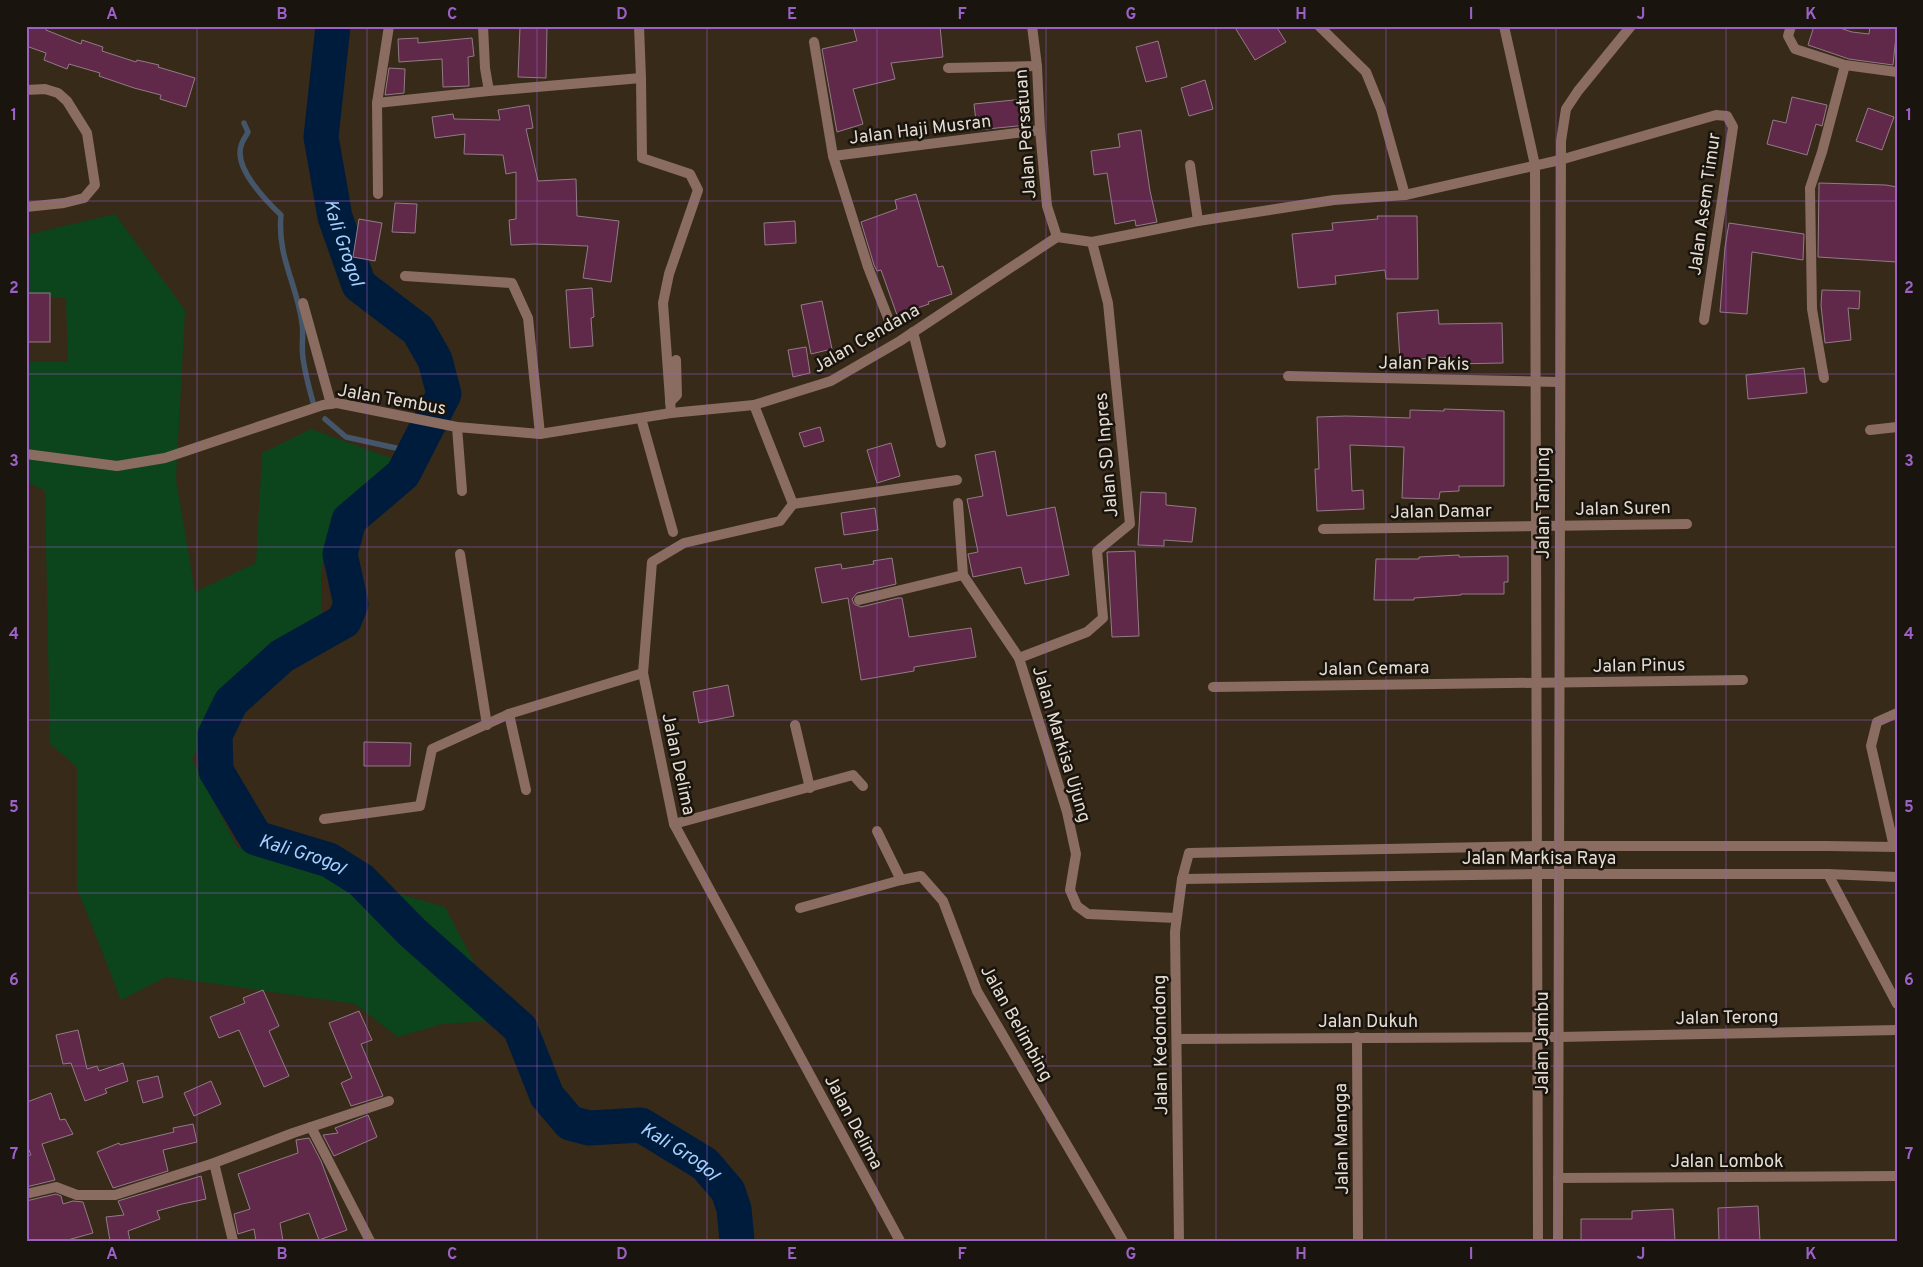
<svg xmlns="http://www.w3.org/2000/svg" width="1923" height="1267" viewBox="0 0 1923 1267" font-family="Overpass,sans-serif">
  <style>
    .green { fill: #0c451c }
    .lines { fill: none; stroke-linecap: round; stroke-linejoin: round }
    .stream { stroke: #45566a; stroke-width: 5.5 }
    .river { stroke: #001c3d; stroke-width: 35 }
    .building { fill: #602849; stroke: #927b87 }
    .service { stroke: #8a6c61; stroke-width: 10 }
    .minor { stroke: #8a6c61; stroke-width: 10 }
    .grid { fill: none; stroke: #9b61c5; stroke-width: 1; stroke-opacity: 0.55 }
    .labels { text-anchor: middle; stroke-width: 5; stroke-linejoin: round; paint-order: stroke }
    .street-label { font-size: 18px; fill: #e5ddd3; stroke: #19140d }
    .water-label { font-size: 19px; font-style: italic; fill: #a9cffb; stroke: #19140d }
    .neatline { fill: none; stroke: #9b61c5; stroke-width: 2 }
    .grid-label { font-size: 16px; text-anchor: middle; font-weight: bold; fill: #9b61c5 }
  </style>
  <rect width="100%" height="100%" fill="#372a19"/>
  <path class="green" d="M 115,214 L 185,310 L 176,480 L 195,592 L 256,563 L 262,453 L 311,429 L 396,460 L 328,532 L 321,573 L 322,626 L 217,709 L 192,759 L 237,847 L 445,907 L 504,1020 L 442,1024 L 398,1037 L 355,1004 L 166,977 L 121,1000 L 77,888 L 77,767 L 50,744 L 45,491 L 26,481 L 26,362 L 68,362 L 66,298 L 26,297 L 26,235 Z"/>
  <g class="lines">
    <g class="stream">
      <path d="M 244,123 L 248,132 C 246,136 242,141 241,146 C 234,168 266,201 281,215 C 277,257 297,284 302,323 C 304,334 301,346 303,358 C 305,373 309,388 313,402"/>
      <path d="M 325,419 L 346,437 L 414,452"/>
    </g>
    <path class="river" id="s1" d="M 333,26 L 321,137 L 335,217 L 359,285 L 418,330 L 435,360 L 444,394 L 403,474 L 349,520 L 340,554 L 351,604 L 344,621 L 282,656 L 231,702 L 215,735 L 216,771 L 256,838 L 329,860 L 361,880 L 412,932 L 520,1028 L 547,1096 L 570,1123 L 589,1128 L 641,1125 L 705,1164 L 728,1191 L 734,1209 L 737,1241"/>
  </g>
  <g class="building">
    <path d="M 26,26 L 47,26 L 46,30 L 81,44 L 82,40 L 103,47 L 102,51 L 136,62 L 137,60 L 159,65 L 158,67 L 195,78 L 186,107 L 160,99 L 161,95 L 134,88 L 99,76 L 100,73 L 69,64 L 67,69 L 44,60 L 46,53 L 26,46 Z"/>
    <path d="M 853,26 L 940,26 L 943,57 L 891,63 L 895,79 L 853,89 L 863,124 L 837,132 L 822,49 L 857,41 Z"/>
    <path d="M 1234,26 L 1276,26 L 1286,42 L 1255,60 Z"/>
    <path d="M 1814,26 L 1834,26 L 1852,32 L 1869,34 L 1870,26 L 1897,26 L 1893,65 L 1849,59 L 1808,45 Z"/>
    <path d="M 520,27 L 547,28 L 546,78 L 518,77 Z"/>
    <path d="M 418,38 L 418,43 L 472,38 L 474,56 L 468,57 L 469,86 L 443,87 L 442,59 L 399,62 L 398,39 Z"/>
    <path d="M 1158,41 L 1167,77 L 1146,82 L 1136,47 Z"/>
    <path d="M 389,68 L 405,69 L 404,93 L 385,95 Z"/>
    <path d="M 1205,80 L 1213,109 L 1189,116 L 1181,88 Z"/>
    <path d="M 1792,97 L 1827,105 L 1822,126 L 1816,124 L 1807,155 L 1767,144 L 1773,120 L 1786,123 Z"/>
    <path d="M 1024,99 L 1027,125 L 977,130 L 974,104 Z"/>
    <path d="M 529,105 L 533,128 L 526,129 L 538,181 L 576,179 L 577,216 L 619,221 L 611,282 L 583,278 L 588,246 L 535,244 L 511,245 L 509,220 L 516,219 L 516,172 L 506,174 L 503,155 L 464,154 L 465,134 L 435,138 L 432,117 L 453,114 L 454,119 L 500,120 L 498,110 Z"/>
    <path d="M 1868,108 L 1894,117 L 1882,150 L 1856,141 Z"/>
    <path d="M 1141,130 L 1150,191 L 1157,222 L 1136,226 L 1135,220 L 1115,224 L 1107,173 L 1094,175 L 1091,151 L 1120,147 L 1118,134 Z"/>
    <path d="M 1819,183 L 1886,185 L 1897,187 L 1897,262 L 1818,257 Z"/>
    <path d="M 916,194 L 938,267 L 943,266 L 952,294 L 928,302 L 929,304 L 897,315 L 881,270 L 877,271 L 874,265 L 861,222 L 897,209 L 895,200 Z"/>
    <path d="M 395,203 L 417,204 L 415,233 L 392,232 Z"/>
    <path d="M 1377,216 L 1417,216 L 1418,279 L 1386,279 L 1385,270 L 1335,276 L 1336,284 L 1298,288 L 1292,234 L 1333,230 L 1332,223 L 1378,219 Z"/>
    <path d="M 359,219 L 382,223 L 375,261 L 353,257 Z"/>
    <path d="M 795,221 L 796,243 L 765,245 L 764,223 Z"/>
    <path d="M 1729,223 L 1804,234 L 1803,260 L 1752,252 L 1747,314 L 1720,312 L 1725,247 Z"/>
    <path d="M 592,288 L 594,317 L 591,318 L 593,346 L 570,348 L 566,290 Z"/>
    <path d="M 1822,290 L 1860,291 L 1859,309 L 1848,308 L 1851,340 L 1825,343 L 1821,305 Z"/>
    <rect x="26" y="293" width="24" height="49"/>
    <path d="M 822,301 L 832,349 L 811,354 L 801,305 Z"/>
    <path d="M 1438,310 L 1439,324 L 1502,323 L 1503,363 L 1452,364 L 1452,357 L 1400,360 L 1397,313 Z"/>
    <path d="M 806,347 L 810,373 L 793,377 L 788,350 Z"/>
    <path d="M 1804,368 L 1807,393 L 1748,399 L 1746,375 Z"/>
    <path d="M 1444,409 L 1504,411 L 1504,486 L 1459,486 L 1459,491 L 1440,492 L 1439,499 L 1402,498 L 1404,447 L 1350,445 L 1352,491 L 1363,490 L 1364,509 L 1317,511 L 1315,469 L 1319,469 L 1317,417 L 1346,416 L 1410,418 L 1410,410 L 1444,411 Z"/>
    <path d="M 820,427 L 824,441 L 804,447 L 799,433 Z"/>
    <path d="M 891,443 L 900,476 L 877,483 L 867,450 Z"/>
    <path d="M 995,451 L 1007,516 L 1055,507 L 1069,575 L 1025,584 L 1021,567 L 973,577 L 968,554 L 978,552 L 967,499 L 983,496 L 975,455 Z"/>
    <path d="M 1141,492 L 1166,493 L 1166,505 L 1196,508 L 1192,542 L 1164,540 L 1164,546 L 1138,545 Z"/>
    <path d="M 875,508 L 878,530 L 844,535 L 841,513 Z"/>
    <path d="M 1135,551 L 1139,636 L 1112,637 L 1107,552 Z"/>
    <path d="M 1459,555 L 1459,557 L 1508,556 L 1508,582 L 1504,582 L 1504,594 L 1461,594 L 1461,595 L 1414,598 L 1414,600 L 1374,600 L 1376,559 L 1419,559 L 1419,557 Z"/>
    <path d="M 892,558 L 896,584 L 857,593 L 852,599 L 854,604 L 861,607 L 898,598 L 902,598 L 909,637 L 971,628 L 976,657 L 914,667 L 914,671 L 861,680 L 848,598 L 822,603 L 815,568 L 841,564 L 842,569 L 874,564 L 873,561 Z"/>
    <path d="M 728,685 L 734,716 L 699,723 L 693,692 Z"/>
    <path d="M 364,742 L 411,743 L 410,766 L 364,766 Z"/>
    <path d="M 263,990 L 279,1026 L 269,1031 L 289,1076 L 264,1087 L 239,1030 L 219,1038 L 210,1017 L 245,1003 L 243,998 Z"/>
    <path d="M 359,1011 L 372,1040 L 361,1044 L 383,1096 L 351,1106 L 341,1083 L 352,1078 L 329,1023 Z"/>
    <path d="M 78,1030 L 87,1069 L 97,1066 L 99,1071 L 123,1063 L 128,1081 L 105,1089 L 107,1093 L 85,1101 L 71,1063 L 63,1064 L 56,1035 Z"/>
    <path d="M 158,1076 L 163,1097 L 143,1103 L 137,1081 Z"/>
    <path d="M 211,1081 L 221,1104 L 194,1116 L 184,1093 Z"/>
    <path d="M 51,1093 L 60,1120 L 65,1119 L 73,1134 L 42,1144 L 55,1180 L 26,1187 L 26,1156 L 31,1155 L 28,1148 L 26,1148 L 27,1102 Z"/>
    <path d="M 368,1115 L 377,1137 L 334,1156 L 323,1135 L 338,1133 L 335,1128 Z"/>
    <path d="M 193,1124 L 197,1142 L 163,1150 L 168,1171 L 113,1188 L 97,1152 L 119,1143 L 120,1145 L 174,1132 L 173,1128 Z"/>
    <path d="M 309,1138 L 321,1161 L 347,1230 L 319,1240 L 309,1213 L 280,1223 L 283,1241 L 256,1241 L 254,1229 L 238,1234 L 234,1214 L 250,1209 L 238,1174 L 298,1153 L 296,1140 Z"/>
    <path d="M 201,1176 L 206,1199 L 182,1204 L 157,1211 L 160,1219 L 128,1231 L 130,1241 L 110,1241 L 106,1217 L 124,1215 L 118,1201 Z"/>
    <path d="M 56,1194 L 61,1196 L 63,1204 L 73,1201 L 83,1202 L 93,1233 L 64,1241 L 26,1241 L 26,1201 Z"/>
    <path d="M 1758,1206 L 1760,1241 L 1719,1241 L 1718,1208 Z"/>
    <path d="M 1673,1209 L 1675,1241 L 1581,1241 L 1581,1219 L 1632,1219 L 1632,1211 Z"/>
  </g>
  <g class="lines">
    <g class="service">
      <path d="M 948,68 L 1037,66"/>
      <path d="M 1190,165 L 1198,221"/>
      <path d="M 303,303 L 331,404"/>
      <path d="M 670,402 L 677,395 L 676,360"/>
    </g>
    <g class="minor">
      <path d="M 483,26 L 485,68 L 489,91"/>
      <path d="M 639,26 L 641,78"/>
      <path d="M 1032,26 L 1037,66 L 1040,130 L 1047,206 L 1057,237"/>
      <path d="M 1319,26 L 1366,72 L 1381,109 L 1405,195"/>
      <path d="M 1504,26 L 1535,165 L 1538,1241"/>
      <path d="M 1791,26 L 1788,36 L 1795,49 L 1845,65 L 1897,72"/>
      <path d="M 814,42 L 833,156 L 868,267 L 890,323"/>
      <path d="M 26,90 L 45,89 L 58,93 L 67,101 L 87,133 L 95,185 L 84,198 L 64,203 L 26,207"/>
      <path d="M 377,103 L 489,91 L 641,78 L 642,158 L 690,174 L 698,190 L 669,274 L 663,303 L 671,413"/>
      <path d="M 833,156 L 1040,130"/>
      <path d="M 378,194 L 377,103 L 389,26"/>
      <path d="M 1057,237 L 1092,242 L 1198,221 L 1334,200 L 1405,195 L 1560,160 L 1716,115 L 1727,116 L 1733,127 L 1704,320"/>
      <path d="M 405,276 L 512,283 L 528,318 L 540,434"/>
      <path d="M 913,332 L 941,443"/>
      <path d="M 1288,376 L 1560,382"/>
      <path d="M 1824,378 L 1812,309 L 1810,188 L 1822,152 L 1845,65"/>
      <path d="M 754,405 L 793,504 L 780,521 L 684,543 L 652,562 L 643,673 L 674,824 L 900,1241"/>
      <path d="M 641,418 L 673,532"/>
      <path d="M 457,427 L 462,491"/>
      <path d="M 1870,430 L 1897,427"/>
      <path d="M 26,454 L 117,466 L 165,458 L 323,405 L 337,403 L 457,427 L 540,434 L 671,413 L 754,405 L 831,381 L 900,341 L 1057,237"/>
      <path d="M 958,503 L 963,575 L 1019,658 L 1067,812 L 1076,854 L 1070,890 L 1077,906 L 1088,914 L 1176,918"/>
      <path d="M 793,504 L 957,480"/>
      <path d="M 1323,529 L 1687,524"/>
      <path d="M 460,554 L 487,725"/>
      <path d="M 859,600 L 963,575"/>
      <path d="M 1019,658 L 1087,632 L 1103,618 L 1097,551 L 1130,524 L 1108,303 L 1092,242"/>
      <path d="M 1213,687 L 1743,680"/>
      <path d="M 509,714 L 526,790"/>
      <path d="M 795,725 L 810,788"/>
      <path d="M 324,819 L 420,806 L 432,749 L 509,714 L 643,673"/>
      <path d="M 674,824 L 853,775 L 863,786"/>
      <path d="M 877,831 L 901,880"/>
      <path d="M 1894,847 L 1871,746 L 1877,722 L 1897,713"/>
      <path d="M 1828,874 L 1897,1004"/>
      <path d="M 1182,879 L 1537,874 L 1828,874 L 1897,877"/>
      <path d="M 800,908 L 901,880 L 921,876 L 943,901 L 977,991 L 1123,1241"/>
      <path d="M 1357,1037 L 1358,1241"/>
      <path d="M 1177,1039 L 1559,1037 L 1897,1030"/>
      <path d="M 311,1127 L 370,1241"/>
      <path d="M 214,1163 L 233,1241"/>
      <path d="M 1558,1178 L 1897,1176"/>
      <path d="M 26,1194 L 56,1187 L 77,1195 L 115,1195 L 214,1163 L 293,1133 L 389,1101"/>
      <path d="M 1179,1241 L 1175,932 L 1182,879 L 1189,853 L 1537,846 L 1827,846 L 1897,847"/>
      <path d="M 1558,1241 L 1561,141 L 1566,109 L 1578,91 L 1631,26"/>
    </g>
  </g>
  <path class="grid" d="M 197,26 L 197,1241M 367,26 L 367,1241M 537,26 L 537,1241M 707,26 L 707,1241M 877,26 L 877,1241M 1046,26 L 1046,1241M 1216,26 L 1216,1241M 1386,26 L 1386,1241M 1556,26 L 1556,1241M 1726,26 L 1726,1241M 26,201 L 1897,201M 26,374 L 1897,374M 26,547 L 1897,547M 26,720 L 1897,720M 26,893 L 1897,893M 26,1066 L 1897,1066"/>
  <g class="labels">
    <g class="street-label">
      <text transform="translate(920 129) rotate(-7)" y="6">Jalan Haji Musran</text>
      <text transform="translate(1025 134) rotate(-94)" y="6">Jalan Persatuan</text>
      <text transform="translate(1704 204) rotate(-82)" y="6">Jalan Asem Timur</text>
      <text transform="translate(866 338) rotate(-30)" y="6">Jalan Cendana</text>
      <text transform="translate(1424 363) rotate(1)" y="6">Jalan Pakis</text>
      <text transform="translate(392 399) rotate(10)" y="6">Jalan Tembus</text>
      <text transform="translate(1106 455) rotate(-95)" y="6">Jalan SD Inpres</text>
      <text transform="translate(1543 503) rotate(-90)" y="6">Jalan Tanjung</text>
      <text transform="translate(1623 508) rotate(-1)" y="6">Jalan Suren</text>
      <text transform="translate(1441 511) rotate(-1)" y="6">Jalan Damar</text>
      <text transform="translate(1639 665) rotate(-1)" y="6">Jalan Pinus</text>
      <text transform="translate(1374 668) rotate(-1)" y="6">Jalan Cemara</text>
      <text transform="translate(1062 744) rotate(73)" y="6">Jalan Markisa Ujung</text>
      <text transform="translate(679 764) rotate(78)" y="6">Jalan Delima</text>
      <text x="1539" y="864">Jalan Markisa Raya</text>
      <text transform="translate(1727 1017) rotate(-1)" y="6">Jalan Terong</text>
      <text x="1368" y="1027">Jalan Dukuh</text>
      <text transform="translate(1017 1023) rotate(61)" y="6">Jalan Belimbing</text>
      <text transform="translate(1542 1043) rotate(-90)" y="6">Jalan Jambu</text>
      <text transform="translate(1160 1045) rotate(-91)" y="6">Jalan Kedondong</text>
      <text transform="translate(854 1122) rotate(62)" y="6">Jalan Delima</text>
      <text transform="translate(1341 1139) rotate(-91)" y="6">Jalan Mangga</text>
      <text x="1727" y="1167">Jalan Lombok</text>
    </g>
    <g class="water-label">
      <text dy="7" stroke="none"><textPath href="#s1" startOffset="220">Kali Grogol</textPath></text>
      <text dy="7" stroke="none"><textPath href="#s1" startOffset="1014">Kali Grogol</textPath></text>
      <text dy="7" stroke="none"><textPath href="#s1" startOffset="1524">Kali Grogol</textPath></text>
    </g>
  </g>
  <rect width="1923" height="1267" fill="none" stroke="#19140d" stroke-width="55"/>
  <rect x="28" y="28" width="1868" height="1212" class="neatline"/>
  <g class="grid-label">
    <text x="112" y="19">A</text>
    <text x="282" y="19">B</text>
    <text x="452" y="19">C</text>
    <text x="622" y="19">D</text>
    <text x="792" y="19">E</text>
    <text x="962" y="19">F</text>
    <text x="1131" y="19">G</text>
    <text x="1301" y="19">H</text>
    <text x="1471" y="19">I</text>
    <text x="1641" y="19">J</text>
    <text x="1811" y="19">K</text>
    <text x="14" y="120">1</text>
    <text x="1909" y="120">1</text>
    <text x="14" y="293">2</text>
    <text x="1909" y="293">2</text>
    <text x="14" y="466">3</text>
    <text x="1909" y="466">3</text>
    <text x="14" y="639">4</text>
    <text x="1909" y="639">4</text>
    <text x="14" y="812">5</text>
    <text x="1909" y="812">5</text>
    <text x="14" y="985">6</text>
    <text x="1909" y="985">6</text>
    <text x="14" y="1159">7</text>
    <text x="1909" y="1159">7</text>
    <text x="112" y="1259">A</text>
    <text x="282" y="1259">B</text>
    <text x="452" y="1259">C</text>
    <text x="622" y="1259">D</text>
    <text x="792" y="1259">E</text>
    <text x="962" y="1259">F</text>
    <text x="1131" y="1259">G</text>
    <text x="1301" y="1259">H</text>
    <text x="1471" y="1259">I</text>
    <text x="1641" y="1259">J</text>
    <text x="1811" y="1259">K</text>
  </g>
</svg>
